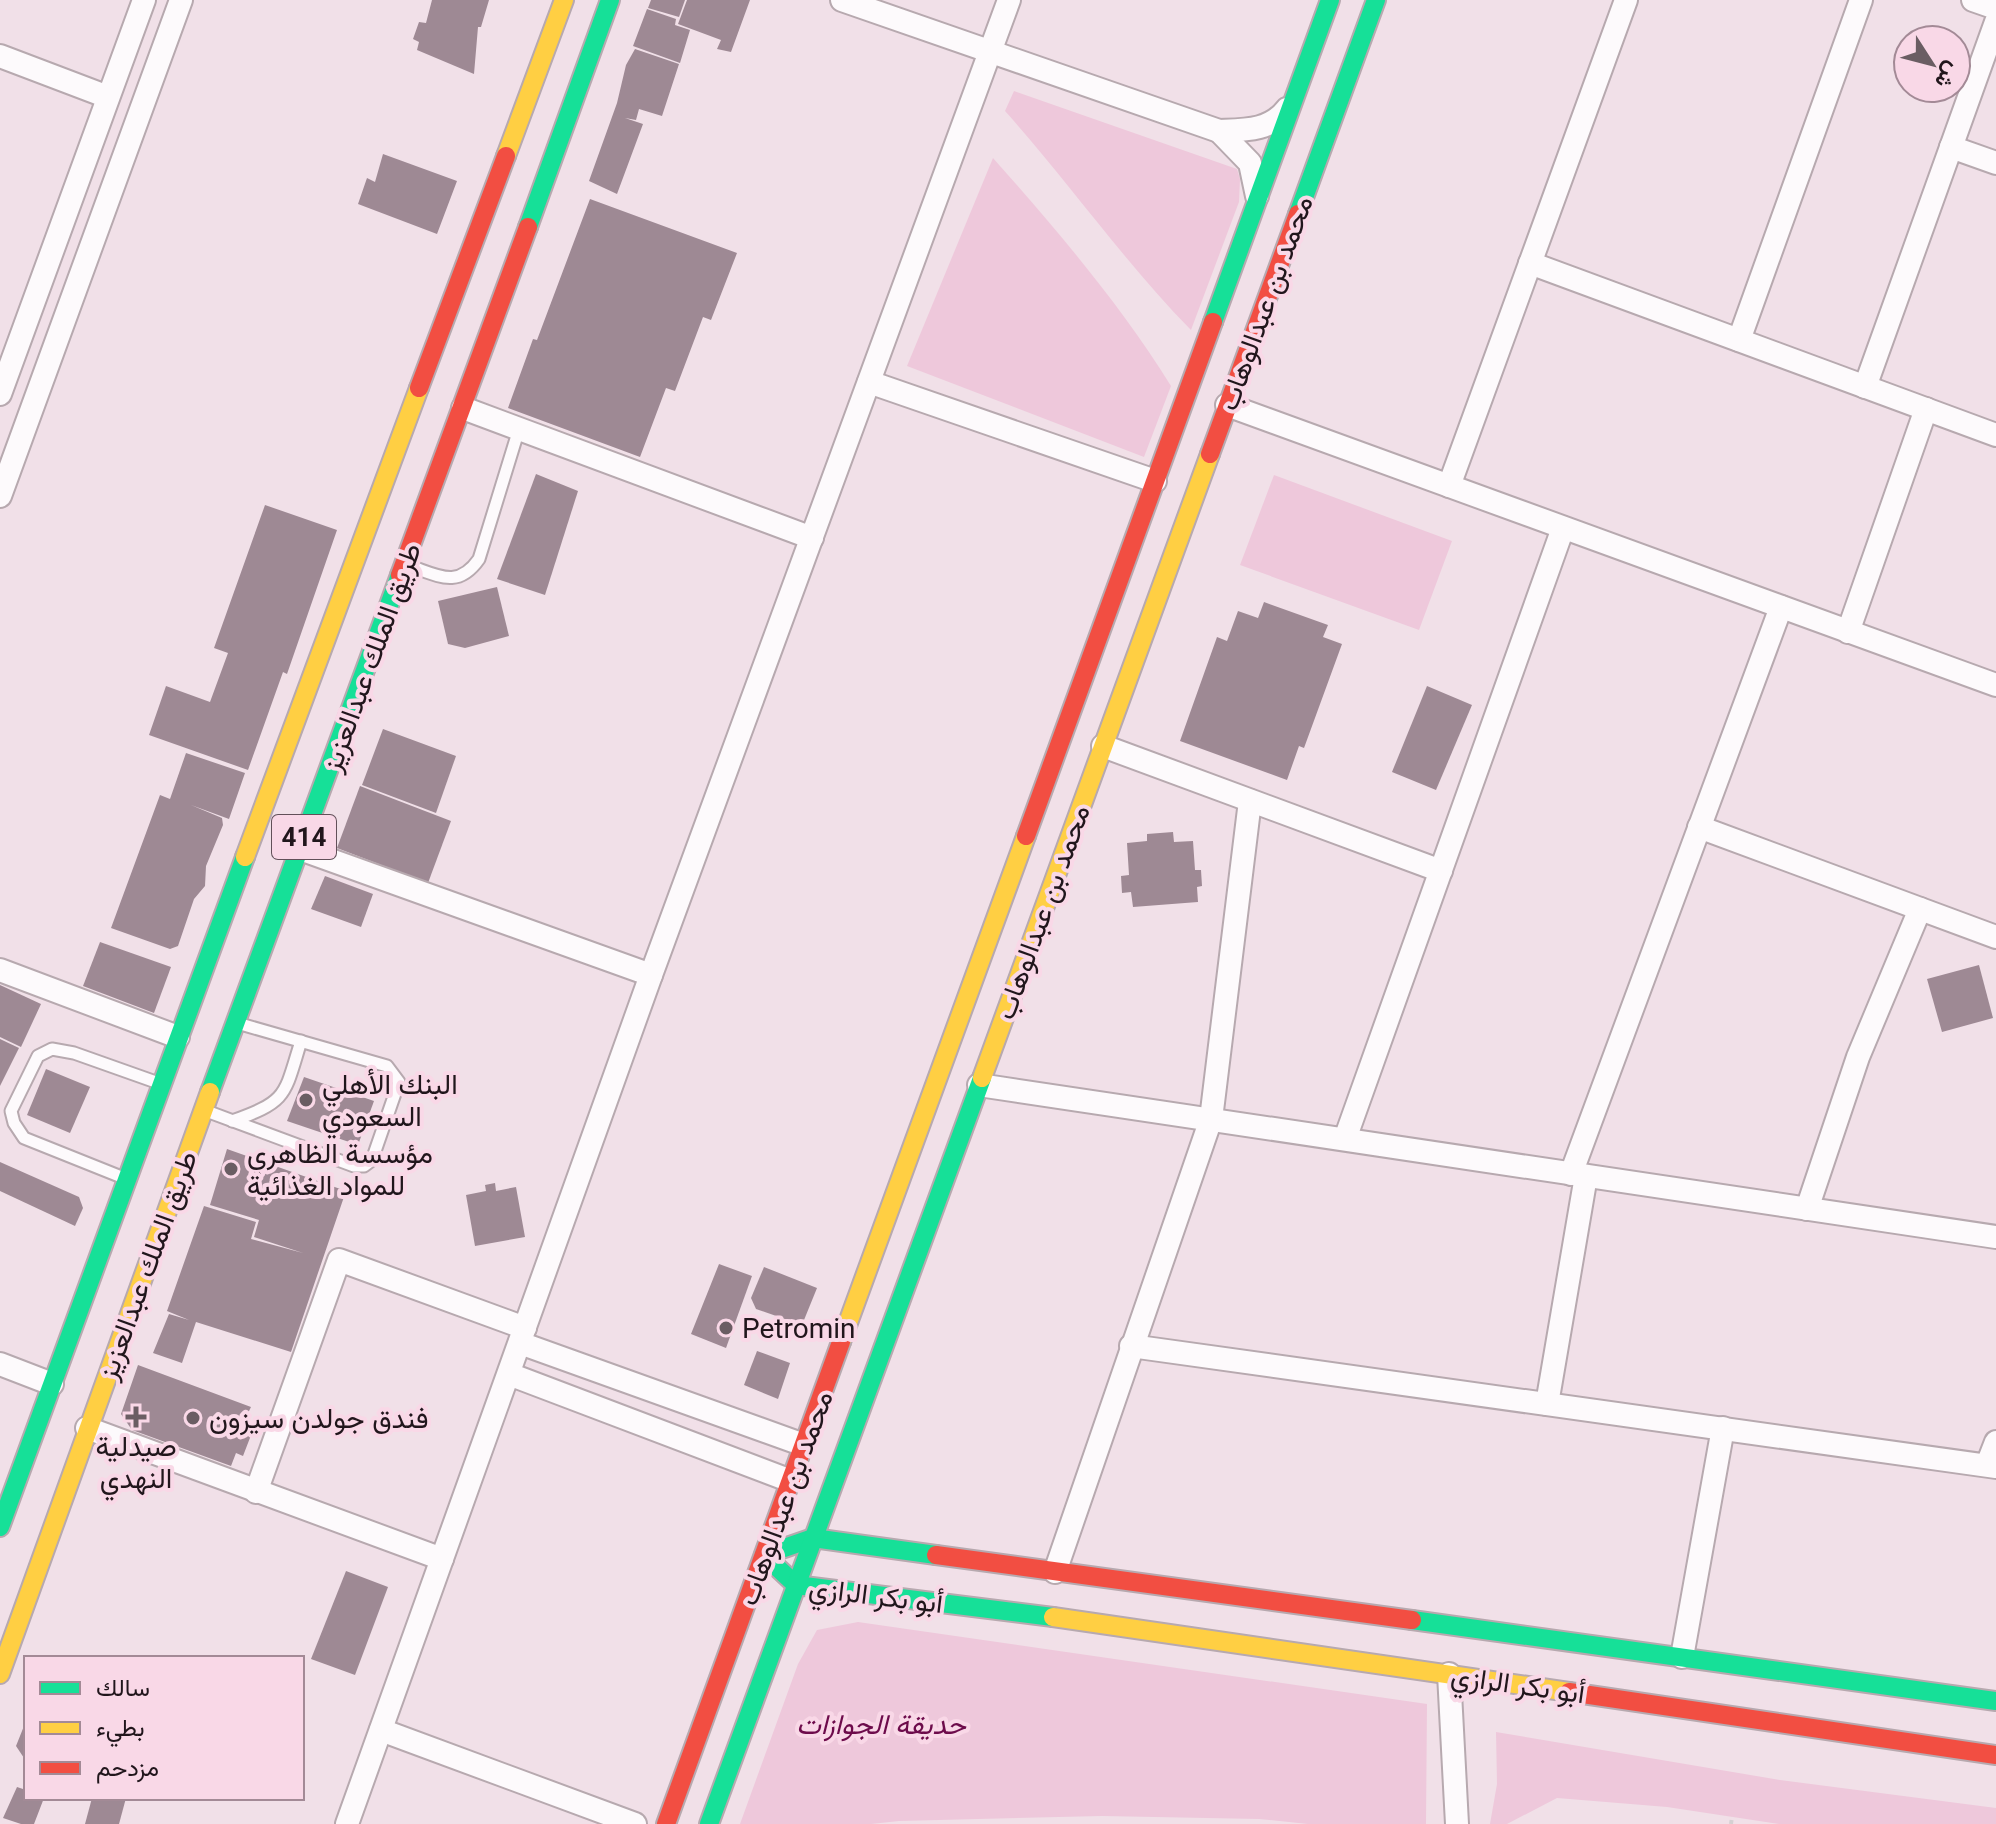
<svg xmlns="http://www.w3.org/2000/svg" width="1996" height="1824" viewBox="0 0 1996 1824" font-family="Georgia,Vazirmatn,serif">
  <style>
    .green { fill: #eec8db }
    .building { fill: #9e8994 }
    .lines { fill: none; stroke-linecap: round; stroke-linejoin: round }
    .lane-casing { stroke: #b7a9af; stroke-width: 15 }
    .street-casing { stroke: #b7a9af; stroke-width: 26 }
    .fast-casing { stroke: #b7a9af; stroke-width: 22 }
    .slow-casing { stroke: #b7a9af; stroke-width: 22 }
    .jam-casing { stroke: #b7a9af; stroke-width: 22 }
    .path { stroke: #d5d0d2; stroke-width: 4; stroke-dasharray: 4 6; stroke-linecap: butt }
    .lane { stroke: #fdfafc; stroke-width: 11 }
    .street { stroke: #fdfafc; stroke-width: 22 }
    .fast { stroke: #16e098; stroke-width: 18 }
    .slow { stroke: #ffcf43; stroke-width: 18 }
    .jam { stroke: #f24e42; stroke-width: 18 }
    .poi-dot { fill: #6a5d63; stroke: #f9d8e7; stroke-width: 3 }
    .labels { text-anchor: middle; stroke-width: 8; stroke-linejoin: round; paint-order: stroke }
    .shield { fill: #f9d8e7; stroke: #625059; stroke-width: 2 }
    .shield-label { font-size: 26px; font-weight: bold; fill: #21161c }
    .street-label { font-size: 28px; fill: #21161c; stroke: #f9d8e7 }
    .poi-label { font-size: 28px; fill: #21161c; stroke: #f9d8e7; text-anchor: start }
    .park-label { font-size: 28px; font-style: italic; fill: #6d0b4b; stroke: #f9d8e7 }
  </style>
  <rect width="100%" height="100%" fill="#f1e0e8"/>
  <g class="green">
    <path d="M 1014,91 L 1237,169 L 1240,179 L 1239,202 L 1191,330 C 1124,262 1069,182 1005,111 Z"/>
    <path d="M 993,158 C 1057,230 1120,304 1171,386 L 1144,457 L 907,366 Z"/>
    <path d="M 1274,475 L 1452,541 L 1419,630 L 1240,565 Z"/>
    <path d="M 858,1622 L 1427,1704 L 1426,1824 L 1308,1824 L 1259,1819 L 1102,1816 L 899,1821 L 871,1824 L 740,1824 L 798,1664 L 817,1630 Z"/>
    <path d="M 1496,1732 L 1780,1780 L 1996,1808 L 1996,1824 L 1779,1824 L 1667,1807 L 1557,1798 L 1507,1824 L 1490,1824 L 1497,1784 Z"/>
  </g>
  <g class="building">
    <path d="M 432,0 L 489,0 L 481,27 L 478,27 L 474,74 L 417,50 L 419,42 L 413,39 L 419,22 L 426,23 Z"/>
    <path d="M 651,0 L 685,0 L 679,17 L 648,8 Z"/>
    <path d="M 687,0 L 750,0 L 731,52 L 717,49 L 721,40 L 678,24 Z"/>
    <path d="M 647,9 L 676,19 L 675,25 L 690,30 L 680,63 L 633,46 Z"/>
    <path d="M 635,49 L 679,64 L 662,116 L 639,109 L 636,120 L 625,118 L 643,124 L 617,194 L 589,181 L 617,103 L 626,65 Z"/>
    <path d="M 383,154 L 457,181 L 437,234 L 358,204 L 367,178 L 375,182 Z"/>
    <path d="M 590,199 L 737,253 L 711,320 L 703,317 L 675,391 L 666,388 L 640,457 L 508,408 L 533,339 L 537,340 Z"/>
    <path d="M 536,474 L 578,491 L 545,595 L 497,579 Z"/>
    <path d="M 265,505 L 337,530 L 287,674 L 283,672 L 248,770 L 149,735 L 166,686 L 210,702 L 228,653 L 214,648 Z"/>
    <path d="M 497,587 L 509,636 L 465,648 L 448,644 L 438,601 Z"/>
    <path d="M 1264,602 L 1328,625 L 1323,637 L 1342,644 L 1304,748 L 1299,746 L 1287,780 L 1180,741 L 1217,637 L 1227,641 L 1238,611 L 1258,618 Z"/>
    <path d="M 1427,686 L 1472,705 L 1436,790 L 1392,772 Z"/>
    <path d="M 383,729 L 456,756 L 436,813 L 362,785 Z"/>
    <path d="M 186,753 L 245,773 L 229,819 L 191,805 L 222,818 L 223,825 L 206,866 L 205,886 L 194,899 L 178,946 L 170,949 L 111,928 L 160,795 L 170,799 Z"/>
    <path d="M 360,786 L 451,821 L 428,883 L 337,848 Z"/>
    <path d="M 1173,832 L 1174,842 L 1193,841 L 1195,870 L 1201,870 L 1202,886 L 1197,887 L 1198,902 L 1133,907 L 1131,892 L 1122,893 L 1121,876 L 1129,875 L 1127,843 L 1147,841 L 1147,834 Z"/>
    <path d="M 325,876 L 373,894 L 361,927 L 311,909 Z"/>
    <path d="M 100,942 L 171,967 L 154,1013 L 83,986 Z"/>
    <path d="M 1979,965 L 1993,1018 L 1942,1032 L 1927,979 Z"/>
    <path d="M 0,985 L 41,1004 L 21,1047 L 0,1037 Z"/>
    <path d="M 0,1039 L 19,1048 L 0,1086 Z"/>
    <path d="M 46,1069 L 90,1087 L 70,1133 L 27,1115 Z"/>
    <path d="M 304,1077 L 374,1101 L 358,1145 L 287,1121 Z"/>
    <path d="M 227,1149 L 346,1191 L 291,1352 L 196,1322 L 182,1363 L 153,1353 L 169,1314 L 189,1320 L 167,1311 L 204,1206 L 256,1222 L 251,1239 L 303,1253 L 254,1237 L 259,1220 L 210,1205 Z"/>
    <path d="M 0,1162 L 79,1197 L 83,1208 L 75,1226 L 0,1191 Z"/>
    <path d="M 495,1183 L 496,1191 L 516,1187 L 525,1237 L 475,1246 L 466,1195 L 486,1191 L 485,1185 Z"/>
    <path d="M 719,1264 L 752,1276 L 726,1348 L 691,1334 Z"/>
    <path d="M 764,1267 L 817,1288 L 802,1325 L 756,1309 L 751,1298 Z"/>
    <path d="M 757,1351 L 790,1363 L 778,1399 L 744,1385 Z"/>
    <path d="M 138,1365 L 251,1407 L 243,1423 L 253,1430 L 243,1456 L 236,1453 L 231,1466 L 132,1430 L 121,1414 Z"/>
    <path d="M 346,1571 L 388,1587 L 355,1675 L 311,1659 Z"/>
    <path d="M 26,1721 L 26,1761 L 16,1746 Z"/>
    <path d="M 17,1787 L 26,1790 L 26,1798 L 44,1798 L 34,1824 L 21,1824 L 3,1818 Z"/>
    <path d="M 92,1798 L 126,1798 L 119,1824 L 85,1824 Z"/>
  </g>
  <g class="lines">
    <g class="lane-casing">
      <g id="lane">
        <path d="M 410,566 C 439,576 458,589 479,559 L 519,429"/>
        <path d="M 209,1112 L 354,1166 L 364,1166 L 372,1160 L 399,1082 L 387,1066 L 244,1025"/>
        <path d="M 232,1121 C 288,1101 284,1096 301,1041"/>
        <path d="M 119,1176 L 24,1138 L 14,1123 L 11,1111 L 38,1056 L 52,1049 L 74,1053 L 153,1081"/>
      </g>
    </g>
    <g class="street-casing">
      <g id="street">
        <path d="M 842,0 L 1219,131"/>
        <path d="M 1973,0 L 1996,8"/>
        <path d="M 0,56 L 108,97"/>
        <path d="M 1951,147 L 1996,163"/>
        <path d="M 1257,196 L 1250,163 L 1219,131 C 1245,130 1270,131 1287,109"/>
        <path d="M 1530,263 L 1996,435"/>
        <path d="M 1739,340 L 1861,0"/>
        <path d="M 869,382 L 1155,481"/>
        <path d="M 1865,387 L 1996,22"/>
        <path d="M 0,394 L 144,0"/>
        <path d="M 1227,405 L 1996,685"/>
        <path d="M 463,408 L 812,538"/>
        <path d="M 1449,486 L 1626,0"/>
        <path d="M 0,496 L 181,0"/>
        <path d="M 1848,632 L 1926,409"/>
        <path d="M 1103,746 L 1441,871"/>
        <path d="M 1699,827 L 1996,937"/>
        <path d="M 300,849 L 651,975"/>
        <path d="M 0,970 L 178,1037"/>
        <path d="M 979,1085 L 1996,1237"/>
        <path d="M 1345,1139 L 1563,528"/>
        <path d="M 1571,1174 L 1781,607"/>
        <path d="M 1807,1209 L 1858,1057 L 1920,909"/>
        <path d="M 520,1343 L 804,1445"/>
        <path d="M 1131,1346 L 1996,1467"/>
        <path d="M 0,1364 L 52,1384"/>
        <path d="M 509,1374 L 791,1481"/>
        <path d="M 1547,1404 L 1586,1176"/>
        <path d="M 87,1428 L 442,1559"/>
        <path d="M 1987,1465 L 1996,1442"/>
        <path d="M 256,1492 L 339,1260 L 525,1328"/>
        <path d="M 1055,1572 L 1211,1119 L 1250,801"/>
        <path d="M 1682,1657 L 1723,1428"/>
        <path d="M 1449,1674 L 1457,1824"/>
        <path d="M 381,1730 L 635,1824"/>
        <path d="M 347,1824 L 651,975 L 1009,0"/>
      </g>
    </g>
    <g class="fast-casing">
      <g id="fast">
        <path d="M 1298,214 L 1376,0"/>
        <path d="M 528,227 L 610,0"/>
        <path d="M 1213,322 L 1330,0"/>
        <path d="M 210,1092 L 400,575"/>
        <path d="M 0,1527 L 245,857"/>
        <path d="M 936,1555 L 813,1538 L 764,1555 L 796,1585 L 1053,1617"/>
        <path d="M 1412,1620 L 1996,1701"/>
        <path d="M 709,1824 L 982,1078"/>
      </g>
    </g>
    <g class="slow-casing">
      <g id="slow">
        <path d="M 506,156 L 564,0"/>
        <path d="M 245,857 L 419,388"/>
        <path d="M 982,1078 L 1210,454"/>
        <path d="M 841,1342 L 1026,836"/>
        <path d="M 1053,1617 L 1569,1692"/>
        <path d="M 0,1674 L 210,1092"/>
      </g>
    </g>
    <g class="jam-casing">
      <g id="jam">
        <path d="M 419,388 L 506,156"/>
        <path d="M 1210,454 L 1298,214"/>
        <path d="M 400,575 L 528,227"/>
        <path d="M 1026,836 L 1213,322"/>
        <path d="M 936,1555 L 1412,1620"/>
        <path d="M 1569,1692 L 1996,1755"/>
        <path d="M 666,1824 L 841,1342"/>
      </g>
    </g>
    <path class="path" d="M 1731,1824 L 1732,1817"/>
    <use href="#lane" class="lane"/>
    <use href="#street" class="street"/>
    <use href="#fast" class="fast"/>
    <use href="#slow" class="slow"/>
    <use href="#jam" class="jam"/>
  </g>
  <g class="poi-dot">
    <circle cx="306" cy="1100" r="8"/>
    <circle cx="231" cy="1169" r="8"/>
    <circle cx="726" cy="1328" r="8"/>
    <path d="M132 1405h8v8h8v8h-8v8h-8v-8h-8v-8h8z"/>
    <circle cx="193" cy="1418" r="8"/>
  </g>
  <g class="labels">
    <rect class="shield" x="272" y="815" width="64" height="44" rx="6"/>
    <g class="shield-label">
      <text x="304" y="846">414</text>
    </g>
    <g class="street-label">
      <text transform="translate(1265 303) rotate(-70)" y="10">محمد بن عبدالوهاب</text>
      <text transform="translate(371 657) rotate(-70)" y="10">طريق الملك عبدالعزيز</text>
      <text transform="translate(1042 912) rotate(-70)" y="10">محمد بن عبدالوهاب</text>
      <text transform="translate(147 1265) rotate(-70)" y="10">طريق الملك عبدالعزيز</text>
      <text transform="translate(785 1498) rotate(-70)" y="10">محمد بن عبدالوهاب</text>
      <text transform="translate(876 1595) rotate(7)" y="10">أبو بكر الرازي</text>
      <text transform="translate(1518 1684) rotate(8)" y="10">أبو بكر الرازي</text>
    </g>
    <g class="poi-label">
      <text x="322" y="1094">البنك الأهلي<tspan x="322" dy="32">السعودي</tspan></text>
      <text x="247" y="1163">مؤسسة الظاهري<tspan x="247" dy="32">للمواد الغذائية</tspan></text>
      <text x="742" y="1338">Petromin</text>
      <text x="209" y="1428">فندق جولدن سيزون</text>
      <text x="136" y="1456" text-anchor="middle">صيدلية<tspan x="136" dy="32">النهدي</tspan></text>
    </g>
    <g class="park-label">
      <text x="881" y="1734">حديقة الجوازات</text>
    </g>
  </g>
  <rect x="24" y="1656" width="280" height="144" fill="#f9d8e7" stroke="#a38a96" stroke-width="2"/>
  <rect x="40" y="1682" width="40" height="12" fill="#16e098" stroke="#a38a96" stroke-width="2"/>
  <text x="96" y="1696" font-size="24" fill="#21161c">سالك</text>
  <rect x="40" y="1722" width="40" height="12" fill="#ffcf43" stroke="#a38a96" stroke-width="2"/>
  <text x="96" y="1736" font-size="24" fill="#21161c">بطيء</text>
  <rect x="40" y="1762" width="40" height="12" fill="#f24e42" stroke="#a38a96" stroke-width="2"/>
  <text x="96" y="1776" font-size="24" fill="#21161c">مزدحم</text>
  <g transform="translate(1932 64) rotate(126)"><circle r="38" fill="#f9d8e7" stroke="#a38a96" stroke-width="2"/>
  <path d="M0-6L14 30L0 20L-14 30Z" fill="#6a5d63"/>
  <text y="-12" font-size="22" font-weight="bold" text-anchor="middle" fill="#21161c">ش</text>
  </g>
</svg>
